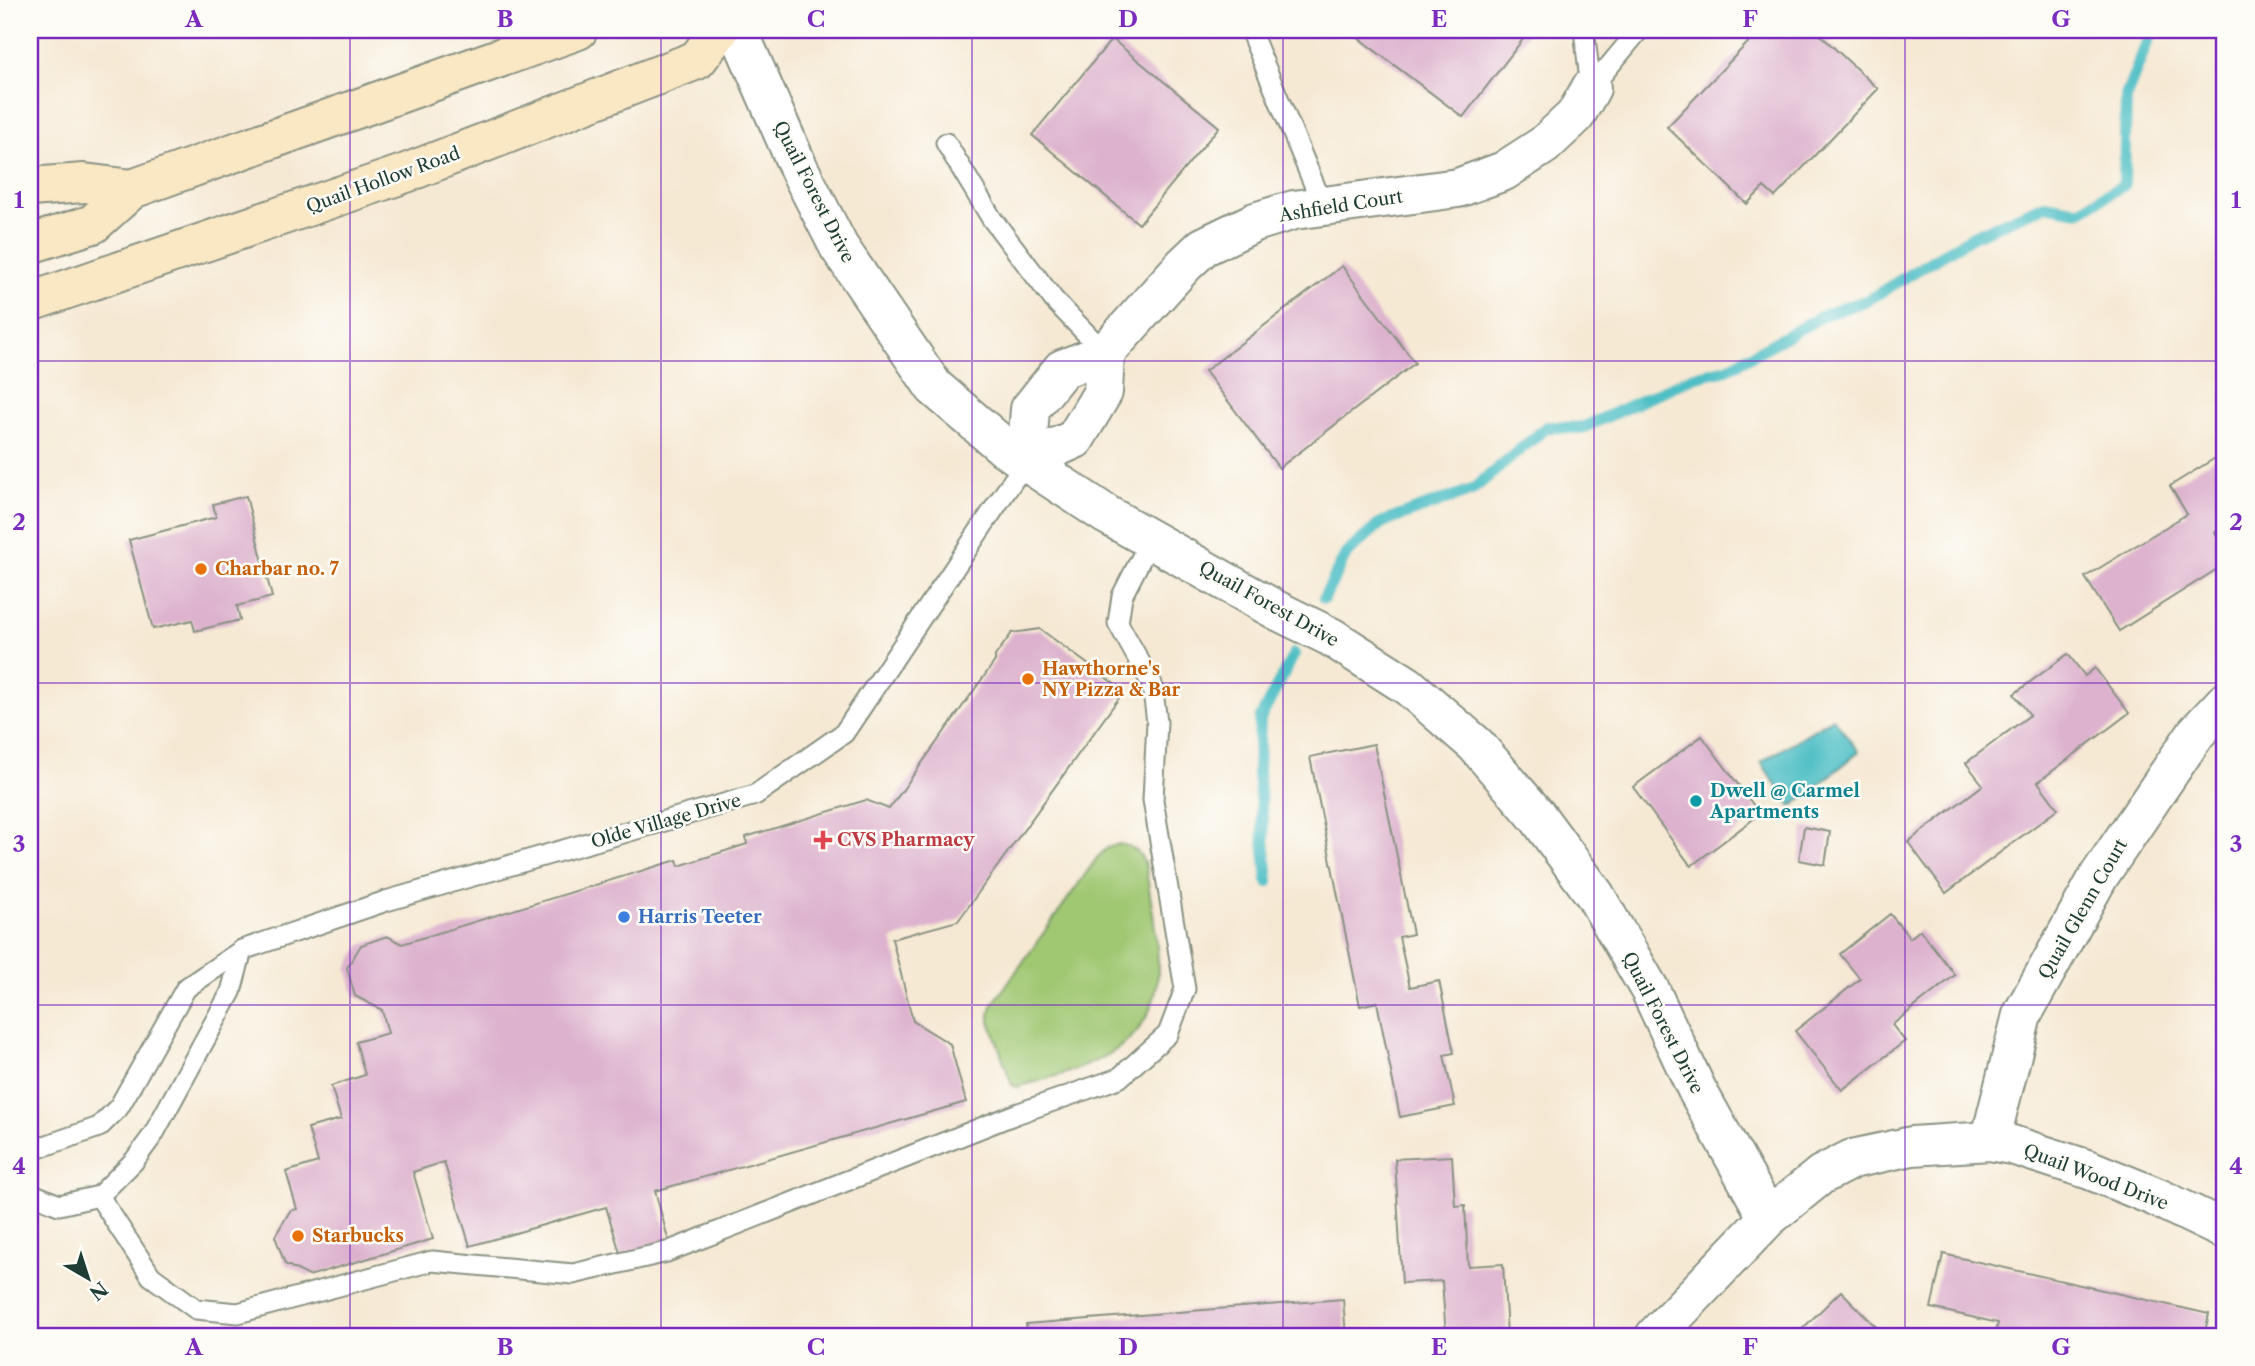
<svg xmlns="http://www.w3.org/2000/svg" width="2255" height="1366" viewBox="0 0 2255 1366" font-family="'Libre Caslon Text',serif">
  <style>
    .green { fill: #a0c873; stroke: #608254; stroke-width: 2 }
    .water { fill: #50bfc6; stroke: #387e7d; stroke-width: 2 }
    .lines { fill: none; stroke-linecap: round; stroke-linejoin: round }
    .stream { stroke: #50bfc6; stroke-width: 12 }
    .building { fill: #ddb2ce }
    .lane-casing { stroke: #8a9384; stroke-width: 23 }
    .street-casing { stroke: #8a9384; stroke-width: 42 }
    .secondary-casing { stroke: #8a9384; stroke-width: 42 }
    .lane { stroke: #fff; stroke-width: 19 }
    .street { stroke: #fff; stroke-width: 38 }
    .secondary { stroke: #fae7c3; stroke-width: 38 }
    .grid { fill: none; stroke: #7b2cbf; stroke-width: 2; stroke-opacity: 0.55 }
    .food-dot { fill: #e8710a; stroke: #fdfcf7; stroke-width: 2.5 }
    .culture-dot { fill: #0f9aa8; stroke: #fdfcf7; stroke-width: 2.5 }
    .health-dot { fill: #e0444e; stroke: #fdfcf7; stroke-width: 2.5 }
    .shop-dot { fill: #3f7fe0; stroke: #fdfcf7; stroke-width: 2.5 }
    .labels { text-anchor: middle; stroke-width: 5; stroke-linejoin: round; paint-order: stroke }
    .street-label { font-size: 18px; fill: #1f3d34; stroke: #fdfcf7 }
    .food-label { font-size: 18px; font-weight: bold; fill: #c56008; stroke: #fdfcf7; text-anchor: start }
    .culture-label { font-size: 18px; font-weight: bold; fill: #0d838f; stroke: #fdfcf7; text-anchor: start }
    .health-label { font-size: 18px; font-weight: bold; fill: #be3a42; stroke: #fdfcf7; text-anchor: start }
    .shop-label { font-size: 18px; font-weight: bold; fill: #366cbe; stroke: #fdfcf7; text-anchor: start }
    .neatline { fill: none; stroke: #7b2cbf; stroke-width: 2.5 }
    .grid-label { font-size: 23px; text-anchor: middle; font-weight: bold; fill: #7b2cbf }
  </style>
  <rect width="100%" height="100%" fill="#fdfcf7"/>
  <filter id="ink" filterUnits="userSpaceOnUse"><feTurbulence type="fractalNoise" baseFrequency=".0143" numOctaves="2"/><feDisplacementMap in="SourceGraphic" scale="14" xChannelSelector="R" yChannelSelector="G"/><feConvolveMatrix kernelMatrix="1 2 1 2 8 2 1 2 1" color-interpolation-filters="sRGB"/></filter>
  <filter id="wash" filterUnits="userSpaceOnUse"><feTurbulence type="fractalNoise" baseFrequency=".00686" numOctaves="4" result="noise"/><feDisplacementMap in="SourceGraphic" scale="28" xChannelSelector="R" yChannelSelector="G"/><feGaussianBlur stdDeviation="1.57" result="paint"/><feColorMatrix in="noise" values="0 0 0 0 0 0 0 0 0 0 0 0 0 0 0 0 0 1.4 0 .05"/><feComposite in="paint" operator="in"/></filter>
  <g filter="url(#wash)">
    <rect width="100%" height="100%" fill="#f6e9d4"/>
    <path class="green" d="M 1119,844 C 1135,847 1141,852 1146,868 C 1150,899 1158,934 1158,965 C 1159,1052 1085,1068 1017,1087 L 1012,1085 L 990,1021 L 990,1013 L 993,1004 L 1097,858 L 1107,848 Z"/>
    <path class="water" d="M 1833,718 L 1859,752 L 1791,807 L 1761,762 Z"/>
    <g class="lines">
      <g class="stream">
        <path d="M 1324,598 L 1346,554 L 1381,523 L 1472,490 L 1547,427 L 1582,428 L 1693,377 L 1727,369 L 1826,314 L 1868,300 L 1973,236 L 2045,205 L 2079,211 L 2124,185 L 2126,96 L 2152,30"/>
        <path d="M 1268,882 L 1258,772 L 1260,719 L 1294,654"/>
      </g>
    </g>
    <g id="blocks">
      <g class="building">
        <path d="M 1356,30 L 1530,30 L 1463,117 L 1353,34 Z"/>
        <path d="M 1760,30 L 1815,30 L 1878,89 L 1775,197 L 1764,187 L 1747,204 L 1667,127 Z"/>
        <path d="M 1112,39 L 1219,127 L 1139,224 L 1032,135 Z"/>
        <path d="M 1342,266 L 1415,363 L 1279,468 L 1205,371 Z"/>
        <path d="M 2225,452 L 2225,525 L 2215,532 L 2225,549 L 2225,564 L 2119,631 L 2085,577 L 2187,514 L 2170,486 Z"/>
        <path d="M 246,496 L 272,597 L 237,606 L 240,620 L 195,631 L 192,620 L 153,629 L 129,540 L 216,517 L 213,504 Z"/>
        <path d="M 1040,629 L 1124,691 L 958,921 L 892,939 L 913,1021 L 950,1044 L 966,1102 L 655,1191 L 669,1242 L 621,1256 L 606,1207 L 470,1246 L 444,1162 L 413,1172 L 433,1239 L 309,1276 L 285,1264 L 275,1236 L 290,1211 L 297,1209 L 286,1172 L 318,1162 L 308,1128 L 341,1119 L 331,1086 L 365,1075 L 356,1042 L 388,1033 L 382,1010 L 355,996 L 347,968 L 361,945 L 387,936 L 402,944 L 677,860 L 679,866 L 747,844 L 746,837 L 866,800 L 889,809 L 995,661 L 995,656 L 1012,633 Z"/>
        <path d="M 2068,654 L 2085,676 L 2095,668 L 2129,713 L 2038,782 L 2058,809 L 1946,893 L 1908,842 L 1983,785 L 1966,763 L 2030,715 L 2014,694 Z"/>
        <path d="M 1702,736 L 1760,814 L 1691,866 L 1633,787 Z"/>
        <path d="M 1374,744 L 1413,934 L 1399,937 L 1410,987 L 1439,981 L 1454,1053 L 1444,1055 L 1455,1106 L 1400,1117 L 1377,1002 L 1360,1006 L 1310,757 Z"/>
        <path d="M 1804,827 L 1830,832 L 1825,865 L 1799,860 Z"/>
        <path d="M 1890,914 L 1910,938 L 1920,930 L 1955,975 L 1892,1025 L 1905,1041 L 1842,1090 L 1795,1031 L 1860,979 L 1840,954 Z"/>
        <path d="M 1452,1156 L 1455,1206 L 1465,1205 L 1468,1266 L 1503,1264 L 1507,1336 L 1446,1336 L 1442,1281 L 1402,1283 L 1395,1159 Z"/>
        <path d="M 1943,1254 L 2209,1314 L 2204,1336 L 1995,1336 L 1998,1323 L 1931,1308 Z"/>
        <path d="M 1841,1291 L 1885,1336 L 1795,1336 Z"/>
        <path d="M 1343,1299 L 1346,1336 L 1027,1336 L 1026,1324 Z"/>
      </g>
    </g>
  </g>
  <g filter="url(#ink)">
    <use href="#blocks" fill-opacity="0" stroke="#8a9384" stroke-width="2"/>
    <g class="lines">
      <g class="lane-casing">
        <g id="lane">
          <path d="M 1250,30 L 1323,206"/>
          <path d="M 1584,30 L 1591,88"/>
          <path d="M 1591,88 L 1639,30"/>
          <path d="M 946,143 L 992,219 L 1054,300 L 1105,353"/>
          <path d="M 30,1151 L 99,1127 L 119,1107 L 186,988 L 242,950 L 386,901 L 755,795 L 844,733 L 1026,461"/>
          <path d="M 30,1193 L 59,1205 L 99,1196 L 134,1161 L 153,1135 L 231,992 L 242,950"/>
          <path d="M 99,1196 L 151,1276 L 196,1309 L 238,1313 L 432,1261 L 573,1274 L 667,1252 L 1016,1114 L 1119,1078 L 1168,1034 L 1185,989 L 1153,800 L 1157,722 L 1152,684 L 1118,623 L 1122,596 L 1151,539"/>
        </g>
      </g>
      <g class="street-casing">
        <g id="street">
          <path d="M 738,30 L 798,167 L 839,247 L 934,387 L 1005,448 L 1107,515 L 1276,610 L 1331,637 L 1408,686 L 1476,745 L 1537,816 L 1595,895 L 1651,992 L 1697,1090 L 1768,1218"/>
          <path d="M 1105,353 L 1103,392 L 1075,439 L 1026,461 L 1030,409 L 1062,369 L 1105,353 L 1184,265 L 1203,247 L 1255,222 L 1294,210 L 1458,188 L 1504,171 L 1544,145 L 1575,116 L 1591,88"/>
          <path d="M 1990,1141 L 2022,1015 L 2099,876 L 2196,733 L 2225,702"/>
          <path d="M 1655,1336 L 1768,1218 L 1821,1175 L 1852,1159 L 1912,1146 L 1990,1141 L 2012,1145 L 2090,1170 L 2156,1197 L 2225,1230"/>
        </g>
      </g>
      <g class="secondary-casing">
        <g id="secondary">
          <path d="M 30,187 L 84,183 L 132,189"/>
          <path d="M 30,244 L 93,224 L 132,189 L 578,30"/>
          <path d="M 30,302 L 406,173 L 697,60 L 720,30"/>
        </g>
      </g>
      <use href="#lane" class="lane"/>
      <use href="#street" class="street"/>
      <use href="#secondary" class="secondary"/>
    </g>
  </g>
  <path class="grid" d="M 350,30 L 350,1336M 661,30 L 661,1336M 972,30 L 972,1336M 1283,30 L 1283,1336M 1594,30 L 1594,1336M 1905,30 L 1905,1336M 30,361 L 2225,361M 30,683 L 2225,683M 30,1005 L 2225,1005"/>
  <g class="food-dot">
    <circle cx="201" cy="569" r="7"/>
    <circle cx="1028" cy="679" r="7"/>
    <circle cx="298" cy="1236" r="7"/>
  </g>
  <circle class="culture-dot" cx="1696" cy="801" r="7"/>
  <path class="health-dot" d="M819.5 829.5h7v7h7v7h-7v7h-7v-7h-7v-7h7z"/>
  <circle class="shop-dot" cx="624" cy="917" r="7"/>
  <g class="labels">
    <g class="street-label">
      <text transform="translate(383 180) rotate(-20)" y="6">Quail Hollow Road</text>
      <text transform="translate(814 192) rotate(63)" y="6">Quail Forest Drive</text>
      <text transform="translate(1341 206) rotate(-9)" y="6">Ashfield Court</text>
      <text transform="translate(1269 604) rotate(29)" y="6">Quail Forest Drive</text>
      <text transform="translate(666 821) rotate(-16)" y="6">Olde Village Drive</text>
      <text transform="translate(2083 909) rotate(-60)" y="6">Quail Glenn Court</text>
      <text transform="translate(1663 1023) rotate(63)" y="6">Quail Forest Drive</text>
      <text transform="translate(2096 1177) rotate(21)" y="6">Quail Wood Drive</text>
    </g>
    <g class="food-label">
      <text x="215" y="575">Charbar no. 7</text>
      <text x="1042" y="675">Hawthorne's<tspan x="1042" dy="21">NY Pizza &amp; Bar</tspan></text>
      <text x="312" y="1242">Starbucks</text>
    </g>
    <g class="culture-label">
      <text x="1710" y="797">Dwell @ Carmel<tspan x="1710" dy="21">Apartments</tspan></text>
    </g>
    <g class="health-label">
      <text x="837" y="846">CVS Pharmacy</text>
    </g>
    <g class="shop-label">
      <text x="638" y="923">Harris Teeter</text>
    </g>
  </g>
  <rect width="2255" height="1366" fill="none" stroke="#fdfcf7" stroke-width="77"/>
  <g transform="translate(88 1278) rotate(141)" stroke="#fdfcf7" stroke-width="5" paint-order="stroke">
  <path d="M0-5L12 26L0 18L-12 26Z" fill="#1f3d34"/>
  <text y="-10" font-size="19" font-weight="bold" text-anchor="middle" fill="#1f3d34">N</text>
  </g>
  <rect x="38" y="38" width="2178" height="1290" class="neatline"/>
  <g class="grid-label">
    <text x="194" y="27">A</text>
    <text x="505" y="27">B</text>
    <text x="816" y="27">C</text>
    <text x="1128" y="27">D</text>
    <text x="1439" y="27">E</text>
    <text x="1750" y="27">F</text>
    <text x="2061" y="27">G</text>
    <text x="19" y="208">1</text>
    <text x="2236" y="208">1</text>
    <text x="19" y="530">2</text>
    <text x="2236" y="530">2</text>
    <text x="19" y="852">3</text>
    <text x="2236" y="852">3</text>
    <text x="19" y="1174">4</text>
    <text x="2236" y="1174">4</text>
    <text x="194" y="1355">A</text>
    <text x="505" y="1355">B</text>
    <text x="816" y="1355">C</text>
    <text x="1128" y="1355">D</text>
    <text x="1439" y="1355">E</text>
    <text x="1750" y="1355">F</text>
    <text x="2061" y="1355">G</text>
  </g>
</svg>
